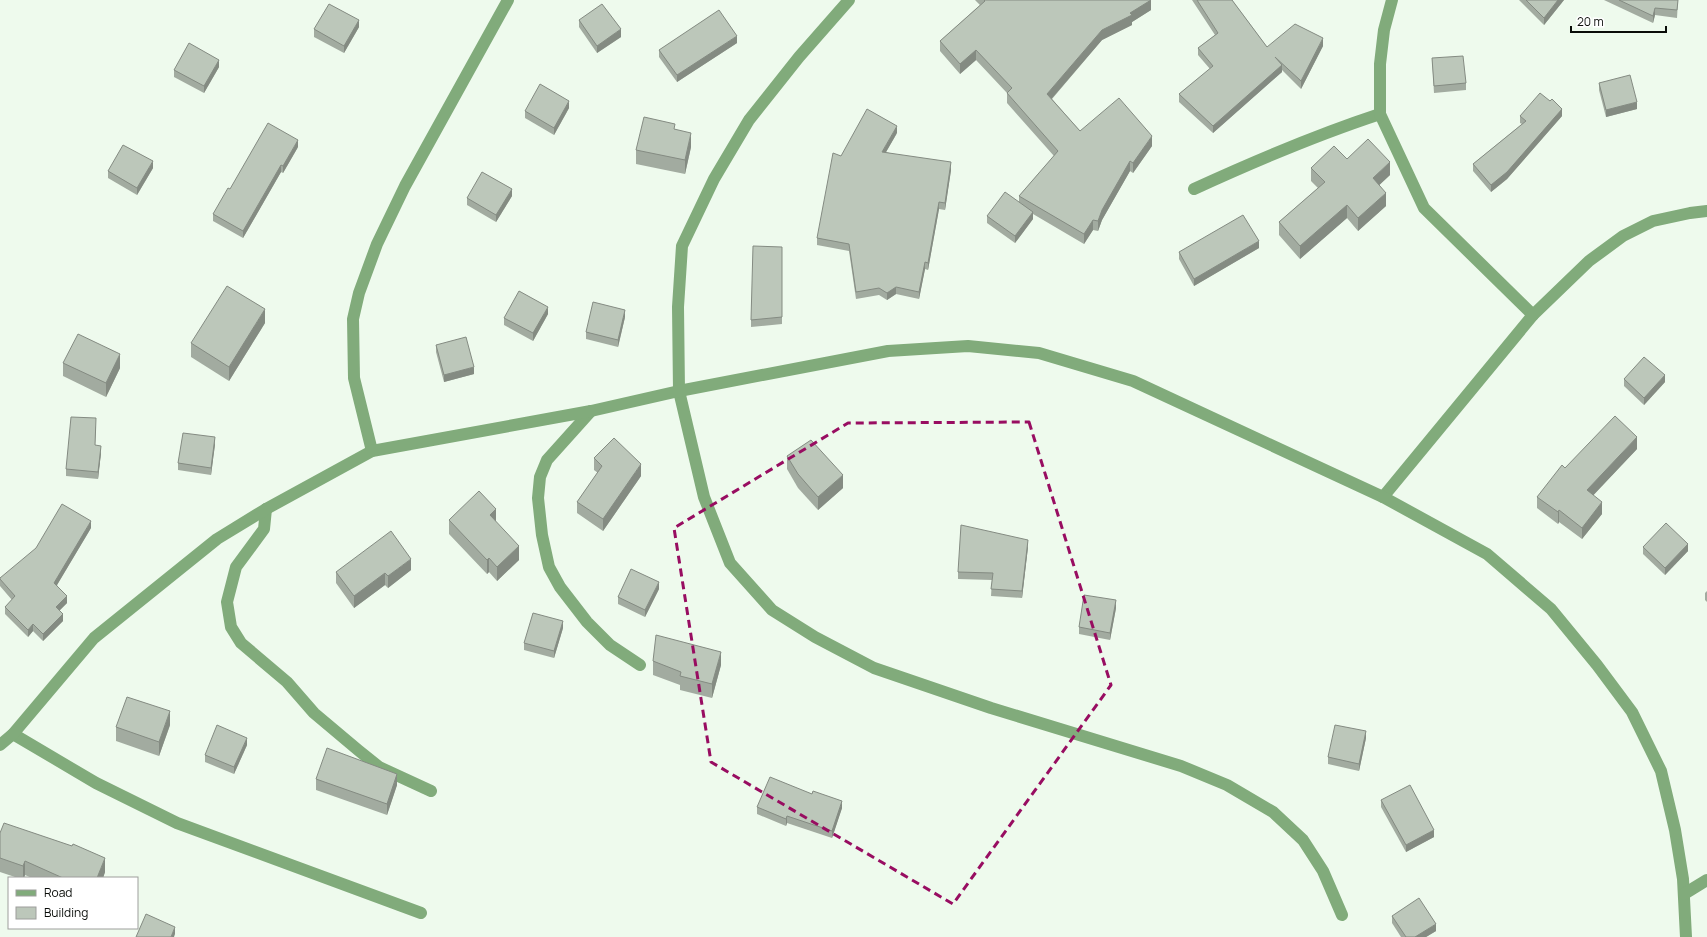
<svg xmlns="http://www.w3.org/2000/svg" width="1707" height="937" viewBox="0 0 1707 937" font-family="Manrope,sans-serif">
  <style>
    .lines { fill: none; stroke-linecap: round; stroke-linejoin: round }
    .lane { stroke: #81ab7b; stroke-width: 12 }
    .street { stroke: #81ab7b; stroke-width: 12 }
    .wall { fill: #a2aba0 }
    .shaded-wall { fill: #848b82 }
    .building { fill: #bcc7ba; stroke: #848b82 }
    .marked { fill: none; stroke: #980d61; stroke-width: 3; stroke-dasharray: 8 5; stroke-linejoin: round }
  </style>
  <rect width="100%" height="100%" fill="#eefaed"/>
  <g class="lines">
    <g class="lane">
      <path d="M 1194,189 C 1255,161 1316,135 1380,114"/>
      <path d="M 591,411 L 547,460 L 540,477 L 538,498 L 542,535 L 549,567 L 560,587 L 587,622 L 610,645 L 640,665"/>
      <path d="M 266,509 L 264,529 L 236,567 L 227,602 L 231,627 L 241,643 L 287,682 L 314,713 L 358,750 L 379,767 L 431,791"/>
    </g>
    <g class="street">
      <path d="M 849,0 L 799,57 L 749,120 L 714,179 L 682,246 L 678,307 L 679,391 L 704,497 L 730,563 L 772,610 L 815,637 L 874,668 L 991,708 L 1181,766 L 1227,785 L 1273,812 L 1303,840 L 1323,871 L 1342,915"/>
      <path d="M 1392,0 L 1384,30 L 1380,64 L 1380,114 L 1424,208 L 1533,315"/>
      <path d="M 372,451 L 354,378 L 353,319 L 359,293 L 377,244 L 405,186 L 508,0"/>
      <path d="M 1383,497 L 1533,315 L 1589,261 L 1623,236 L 1653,221 L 1690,213 L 1707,211"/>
      <path d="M 13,734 L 96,783 L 177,823 L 421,913"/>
      <path d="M 0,745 L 13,734 L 94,638 L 217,539 L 266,509 L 372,451 L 591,411 L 679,391 L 888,351 L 968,346 L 1039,353 L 1133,381 L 1383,497 L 1487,554 L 1551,609 L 1597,665 L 1632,712 L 1661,771 L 1675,830 L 1683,879 L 1686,937"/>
      <path d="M 1684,894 L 1707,880"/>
    </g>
  </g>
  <g class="wall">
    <path d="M 975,0 L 1151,0 L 1151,10 L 1132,22 L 1132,25 L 1102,40 L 1052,99 L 1080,131 L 1152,146 L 1133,173 L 1130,171 L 1102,220 L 1098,231 L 1093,230 L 1084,244 L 1033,214 L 1033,219 L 1015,243 L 987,223 L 987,216 L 1019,202 L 1019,196 L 1054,156 L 1007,103 L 1007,93 L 976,60 L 960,74 L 940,51 L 940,41 L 980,5 Z"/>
    <path d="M 1192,0 L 1232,0 L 1267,47 L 1323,46 L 1301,89 L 1282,70 L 1282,72 L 1213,133 L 1179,102 L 1179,94 L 1210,69 L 1198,55 L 1198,48 L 1215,35 Z"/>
    <path d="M 1519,0 L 1564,0 L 1544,25 Z"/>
    <path d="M 1604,0 L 1678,0 L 1677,18 L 1655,15 L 1653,23 Z"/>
    <path d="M 579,20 L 621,37 L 597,53 L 579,27 Z"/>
    <path d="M 359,27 L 344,53 L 314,37 L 314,29 Z"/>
    <path d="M 737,43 L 677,82 L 659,57 L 659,50 Z"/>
    <path d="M 1432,58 L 1466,83 L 1466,90 L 1434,93 Z"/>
    <path d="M 219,67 L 204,93 L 174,77 L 174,70 Z"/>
    <path d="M 1599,83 L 1637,109 L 1606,117 L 1599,90 Z"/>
    <path d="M 569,108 L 554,135 L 525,118 L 525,111 Z"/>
    <path d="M 1520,116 L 1562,116 L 1507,179 L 1491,192 L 1473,171 L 1473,164 L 1522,124 L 1520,123 Z"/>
    <path d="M 675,129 L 691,147 L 685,174 L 636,164 L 636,150 Z"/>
    <path d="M 897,133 L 886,152 L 951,170 L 945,210 L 939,209 L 928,270 L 925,269 L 919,299 L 896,294 L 887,300 L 879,295 L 856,299 L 849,251 L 817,245 L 817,238 Z"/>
    <path d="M 298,147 L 283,173 L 281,172 L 243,238 L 213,221 L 213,214 Z"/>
    <path d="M 1347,159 L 1390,175 L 1379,185 L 1386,206 L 1358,231 L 1347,218 L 1300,259 L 1279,235 L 1279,222 L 1318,188 L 1311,181 L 1311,168 Z"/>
    <path d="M 153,168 L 137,195 L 108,178 L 108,171 Z"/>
    <path d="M 512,196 L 496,222 L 467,205 L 467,198 Z"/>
    <path d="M 782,247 L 782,324 L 751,327 L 751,320 Z"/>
    <path d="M 1259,248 L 1194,286 L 1179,259 L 1179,252 Z"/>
    <path d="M 548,314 L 533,341 L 504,325 L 504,318 Z"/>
    <path d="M 625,317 L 618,347 L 586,339 L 586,332 Z"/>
    <path d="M 265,323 L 229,381 L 191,357 L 191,343 Z"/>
    <path d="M 436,345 L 474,374 L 444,382 L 436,352 Z"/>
    <path d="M 63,363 L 120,368 L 106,397 L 63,376 Z"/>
    <path d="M 1624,379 L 1665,382 L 1644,405 L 1624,386 Z"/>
    <path d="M 96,426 L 95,445 L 101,453 L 98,479 L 66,476 L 66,469 Z"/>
    <path d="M 215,444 L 211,475 L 178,470 L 178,463 Z"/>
    <path d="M 1637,449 L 1593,495 L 1602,514 L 1582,539 L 1559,522 L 1558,524 L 1537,508 L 1537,497 L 1565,468 Z"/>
    <path d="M 787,456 L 843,488 L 818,510 L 798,488 L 787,469 Z"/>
    <path d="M 594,458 L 641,476 L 603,531 L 577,513 L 577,502 L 598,473 L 594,470 Z"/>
    <path d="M 449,520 L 496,522 L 519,560 L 497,581 L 489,572 L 487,574 L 449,534 Z"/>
    <path d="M 91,528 L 57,585 L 67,603 L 59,611 L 63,621 L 43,641 L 33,631 L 28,637 L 5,614 L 5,607 L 12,600 L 0,586 L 0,578 Z"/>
    <path d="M 1028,547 L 1022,598 L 991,596 L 992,580 L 958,579 L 958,572 Z"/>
    <path d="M 1643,547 L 1688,551 L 1665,575 L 1643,554 Z"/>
    <path d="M 411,570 L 388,588 L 385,585 L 354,608 L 336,583 L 336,572 Z"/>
    <path d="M 659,589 L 645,617 L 618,604 L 618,597 Z"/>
    <path d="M 1707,591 L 1707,602 L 1705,600 L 1705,593 Z"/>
    <path d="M 1116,608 L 1110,640 L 1079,634 L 1079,627 Z"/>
    <path d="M 563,628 L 554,658 L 524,650 L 524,643 Z"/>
    <path d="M 653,661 L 721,665 L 712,698 L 680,690 L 680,685 L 653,675 Z"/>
    <path d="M 170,725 L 159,756 L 116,741 L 116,727 Z"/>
    <path d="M 1366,738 L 1359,771 L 1328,764 L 1328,757 Z"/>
    <path d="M 247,745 L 234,774 L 205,762 L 205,755 Z"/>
    <path d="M 316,779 L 397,785 L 387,815 L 316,790 Z"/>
    <path d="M 1381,800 L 1434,837 L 1406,852 L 1381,807 Z"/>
    <path d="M 757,807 L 842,808 L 832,838 L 787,823 L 786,826 L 757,814 Z"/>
    <path d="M 0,833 L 105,872 L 103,878 L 32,878 L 25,875 L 24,878 L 18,878 L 0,872 Z"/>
    <path d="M 1392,916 L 1436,931 L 1426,937 L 1401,937 L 1392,923 Z"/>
  </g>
  <g class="shaded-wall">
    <path d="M 1151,0 L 1151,10 L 1132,22 L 1132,25 L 1102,40 L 1047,104 L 1047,94 L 1102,30 Z"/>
    <path d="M 1558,0 L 1564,0 L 1544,25 L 1544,18 Z"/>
    <path d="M 1655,8 L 1655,15 L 1653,23 L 1653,16 Z"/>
    <path d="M 359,20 L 359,27 L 344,53 L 344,46 Z"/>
    <path d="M 621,29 L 621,37 L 597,53 L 597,46 Z"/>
    <path d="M 737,36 L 737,43 L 677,82 L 677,75 Z"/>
    <path d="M 1323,38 L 1323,46 L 1301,89 L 1301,81 Z"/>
    <path d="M 976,50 L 976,60 L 960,74 L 960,64 Z"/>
    <path d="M 219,60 L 219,67 L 204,93 L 204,86 Z"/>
    <path d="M 1282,65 L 1282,72 L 1213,133 L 1213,126 Z"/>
    <path d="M 569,101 L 569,108 L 554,135 L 554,128 Z"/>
    <path d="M 1637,102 L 1637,109 L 1606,117 L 1606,110 Z"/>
    <path d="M 1562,109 L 1562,116 L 1507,179 L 1491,192 L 1491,185 Z"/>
    <path d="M 897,126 L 897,133 L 882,159 L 882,152 Z"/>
    <path d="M 691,133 L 691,147 L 685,174 L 685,160 Z"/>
    <path d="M 1152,136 L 1152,146 L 1133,173 L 1133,163 Z"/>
    <path d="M 298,140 L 298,147 L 283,173 L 283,166 Z"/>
    <path d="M 153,161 L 153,168 L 137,195 L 137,188 Z"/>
    <path d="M 1130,161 L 1130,171 L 1102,220 L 1098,231 L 1098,221 L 1102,210 Z"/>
    <path d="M 951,162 L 951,170 L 945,210 L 945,203 Z"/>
    <path d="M 1390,162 L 1390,175 L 1373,191 L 1373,178 Z"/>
    <path d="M 281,165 L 281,172 L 243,238 L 243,231 Z"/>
    <path d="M 512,189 L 512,196 L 496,222 L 496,215 Z"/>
    <path d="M 1386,193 L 1386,206 L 1358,231 L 1358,218 Z"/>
    <path d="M 939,202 L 939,209 L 928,270 L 928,263 Z"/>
    <path d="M 1347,205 L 1347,218 L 1300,259 L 1300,246 Z"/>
    <path d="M 1033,212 L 1033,219 L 1015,243 L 1015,236 Z"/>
    <path d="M 1093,220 L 1093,230 L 1084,244 L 1084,234 Z"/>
    <path d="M 1259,241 L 1259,248 L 1194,286 L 1194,279 Z"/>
    <path d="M 925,262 L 925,269 L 919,299 L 919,292 Z"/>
    <path d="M 896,287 L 896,294 L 887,300 L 887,293 Z"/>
    <path d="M 548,307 L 548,314 L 533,341 L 533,333 Z"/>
    <path d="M 265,309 L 265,323 L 229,381 L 229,367 Z"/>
    <path d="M 625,310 L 625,317 L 618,347 L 618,340 Z"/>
    <path d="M 120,354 L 120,368 L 106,397 L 106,383 Z"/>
    <path d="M 474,367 L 474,374 L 444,382 L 444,375 Z"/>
    <path d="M 1665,375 L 1665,382 L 1644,405 L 1644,398 Z"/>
    <path d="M 215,437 L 215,444 L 211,475 L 211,468 Z"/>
    <path d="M 1637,437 L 1637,449 L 1587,502 L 1587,490 Z"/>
    <path d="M 101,446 L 101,453 L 98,479 L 98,472 Z"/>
    <path d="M 641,464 L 641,476 L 603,531 L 603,519 Z"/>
    <path d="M 843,475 L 843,488 L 818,510 L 818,497 Z"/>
    <path d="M 1602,502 L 1602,514 L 1582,539 L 1582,528 Z"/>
    <path d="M 496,509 L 496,523 L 490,515 Z"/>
    <path d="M 1559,510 L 1559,522 L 1558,524 L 1558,512 Z"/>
    <path d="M 91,521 L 91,528 L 54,590 L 54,583 Z"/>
    <path d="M 1028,540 L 1028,547 L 1022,598 L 1022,591 Z"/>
    <path d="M 1688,544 L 1688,551 L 1665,575 L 1665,568 Z"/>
    <path d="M 519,546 L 519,560 L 497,581 L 497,567 Z"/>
    <path d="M 489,558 L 489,572 L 487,574 L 487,560 Z"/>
    <path d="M 411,559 L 411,570 L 388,588 L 388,576 Z"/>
    <path d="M 385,573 L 385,585 L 354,608 L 354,596 Z"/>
    <path d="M 659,582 L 659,589 L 645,617 L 645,610 Z"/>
    <path d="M 67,596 L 67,603 L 56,614 L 56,607 Z"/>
    <path d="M 1116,600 L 1116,608 L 1110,640 L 1110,633 Z"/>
    <path d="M 63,614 L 63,621 L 43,641 L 43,634 Z"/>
    <path d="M 563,621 L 563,628 L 554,658 L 554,651 Z"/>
    <path d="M 33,624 L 33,631 L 28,637 L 28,630 Z"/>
    <path d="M 721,652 L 721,665 L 712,698 L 712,684 Z"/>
    <path d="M 170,711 L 170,725 L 159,756 L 159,742 Z"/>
    <path d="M 1366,731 L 1366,738 L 1359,771 L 1359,764 Z"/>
    <path d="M 247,738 L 247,745 L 234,774 L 234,767 Z"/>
    <path d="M 397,774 L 397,785 L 387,815 L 387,804 Z"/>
    <path d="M 842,801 L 842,808 L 832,838 L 832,831 Z"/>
    <path d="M 787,816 L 787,823 L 786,826 L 786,819 Z"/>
    <path d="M 1434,830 L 1434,837 L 1406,852 L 1406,845 Z"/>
    <path d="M 105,858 L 105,872 L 103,878 L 97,878 Z"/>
    <path d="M 25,861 L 25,875 L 24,878 L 23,878 L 23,866 Z"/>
    <path d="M 1436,924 L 1436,931 L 1426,937 L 1415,937 Z"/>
    <path d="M 175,927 L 175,934 L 174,937 L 171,937 Z"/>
  </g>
  <g class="building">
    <path d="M 984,0 L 1151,0 L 1130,13 L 1132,15 L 1102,30 L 1047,94 L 1080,131 L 1119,98 L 1152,136 L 1133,163 L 1130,161 L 1102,210 L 1098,221 L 1093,220 L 1084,234 L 1019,196 L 1058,151 L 1007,93 L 1012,88 L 976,50 L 960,64 L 940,41 L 985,1 Z"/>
    <path d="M 1197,0 L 1232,0 L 1267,47 L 1295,24 L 1323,38 L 1301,81 L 1275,57 L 1282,65 L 1213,126 L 1179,94 L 1213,66 L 1198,48 L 1218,33 Z"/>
    <path d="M 1526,0 L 1558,0 L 1544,18 Z"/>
    <path d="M 1619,0 L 1678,0 L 1677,10 L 1655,8 L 1653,16 Z"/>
    <path d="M 329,4 L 359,20 L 344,46 L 314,29 Z"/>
    <path d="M 602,4 L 621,29 L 597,46 L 579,20 Z"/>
    <path d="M 719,10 L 737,36 L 677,75 L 659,50 Z"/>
    <path d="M 189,43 L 219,60 L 204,86 L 174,70 Z"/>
    <path d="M 1463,56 L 1466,83 L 1434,86 L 1432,58 Z"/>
    <path d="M 1630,75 L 1637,102 L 1606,110 L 1599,83 Z"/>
    <path d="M 540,84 L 569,101 L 554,128 L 525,111 Z"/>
    <path d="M 1540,93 L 1550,101 L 1552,99 L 1562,109 L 1507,172 L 1491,185 L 1473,164 L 1526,121 L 1520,116 Z"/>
    <path d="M 867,109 L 897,126 L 882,152 L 951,162 L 945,203 L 939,202 L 928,263 L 925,262 L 919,292 L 896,287 L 887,293 L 879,288 L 856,292 L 849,244 L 817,238 L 833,153 L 841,156 Z"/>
    <path d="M 644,117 L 675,124 L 674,129 L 691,133 L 685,160 L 636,150 Z"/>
    <path d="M 268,123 L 298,140 L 283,166 L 281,165 L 243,231 L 213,214 L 228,188 L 230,189 Z"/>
    <path d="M 1368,139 L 1390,162 L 1373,178 L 1386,193 L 1358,218 L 1347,205 L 1300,246 L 1279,222 L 1325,182 L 1311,168 L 1334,146 L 1347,159 Z"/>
    <path d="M 123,145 L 153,161 L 137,188 L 108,171 Z"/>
    <path d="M 482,172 L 512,189 L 496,215 L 467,198 Z"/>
    <path d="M 1005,192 L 1033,212 L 1015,236 L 987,216 Z"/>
    <path d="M 1243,215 L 1259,241 L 1194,279 L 1179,252 Z"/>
    <path d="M 753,246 L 782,247 L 782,317 L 751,320 Z"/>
    <path d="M 227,286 L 265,309 L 229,367 L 191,343 Z"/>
    <path d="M 519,291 L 548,307 L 533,333 L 504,318 Z"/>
    <path d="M 593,302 L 625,310 L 618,340 L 586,332 Z"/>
    <path d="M 78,334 L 120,354 L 106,383 L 63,363 Z"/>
    <path d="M 466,337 L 474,367 L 444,375 L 436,345 Z"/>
    <path d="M 1644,357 L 1665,375 L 1644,398 L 1624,379 Z"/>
    <path d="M 1615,416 L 1637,437 L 1587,490 L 1602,502 L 1582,528 L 1559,510 L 1558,512 L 1537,497 L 1562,465 L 1565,468 Z"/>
    <path d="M 71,417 L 96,418 L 95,445 L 101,446 L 98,472 L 66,469 Z"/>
    <path d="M 183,433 L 215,437 L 211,468 L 178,463 Z"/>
    <path d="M 614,438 L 641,464 L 603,519 L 577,502 L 602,466 L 594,458 Z"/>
    <path d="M 811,440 L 843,475 L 818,497 L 798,474 L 787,456 Z"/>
    <path d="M 479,491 L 496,509 L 490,515 L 519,546 L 497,567 L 489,558 L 487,560 L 449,520 Z"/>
    <path d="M 62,504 L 91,521 L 54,583 L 67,596 L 56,607 L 63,614 L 43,634 L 33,624 L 28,630 L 5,607 L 15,596 L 0,579 L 0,578 L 36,548 Z"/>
    <path d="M 1666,523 L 1688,544 L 1665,568 L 1643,547 Z"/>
    <path d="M 961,525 L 1028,540 L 1022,591 L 991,589 L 993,573 L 958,572 Z"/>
    <path d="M 391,531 L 411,559 L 388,576 L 385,573 L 354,596 L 336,572 Z"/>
    <path d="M 631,569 L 659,582 L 645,610 L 618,597 Z"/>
    <path d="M 1084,595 L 1116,600 L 1110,633 L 1079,627 Z"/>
    <path d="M 533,613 L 563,621 L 554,651 L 524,643 Z"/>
    <path d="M 656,635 L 721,652 L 712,684 L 680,676 L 681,672 L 653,661 Z"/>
    <path d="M 127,697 L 170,711 L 159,742 L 116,727 Z"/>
    <path d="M 217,725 L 247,738 L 234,767 L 205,755 Z"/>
    <path d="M 1335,725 L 1366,731 L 1359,764 L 1328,757 Z"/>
    <path d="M 327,748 L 397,774 L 387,804 L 316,779 Z"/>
    <path d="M 770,777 L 812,794 L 813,791 L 842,801 L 832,831 L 787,816 L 786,819 L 757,807 Z"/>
    <path d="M 1410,785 L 1434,830 L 1406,845 L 1381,800 Z"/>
    <path d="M 4,823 L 72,846 L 73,844 L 105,858 L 97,878 L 63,878 L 25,861 L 23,866 L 0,858 L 0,833 Z"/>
    <path d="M 1419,898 L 1436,924 L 1415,937 L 1406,937 L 1392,916 Z"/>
    <path d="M 146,914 L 175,927 L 171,937 L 136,937 Z"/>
  </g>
  <path class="marked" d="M 1029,422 L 1111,685 L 953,904 L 711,762 L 674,528 L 848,423 Z"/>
  <rect x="8" y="877" width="130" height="52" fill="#ffffff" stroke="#9d9e9c"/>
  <rect x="16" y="890" width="20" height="6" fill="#81ab7b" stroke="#9d9e9c"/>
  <text x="44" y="897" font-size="12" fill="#090c08">Road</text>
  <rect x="16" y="907" width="20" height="12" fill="#bcc7ba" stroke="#9d9e9c"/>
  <text x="44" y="917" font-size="12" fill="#090c08">Building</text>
  <path d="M1571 26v6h95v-6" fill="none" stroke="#090c08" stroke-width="2"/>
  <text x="1577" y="26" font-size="12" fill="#090c08" stroke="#ffffff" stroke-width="3" paint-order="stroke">20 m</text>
</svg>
